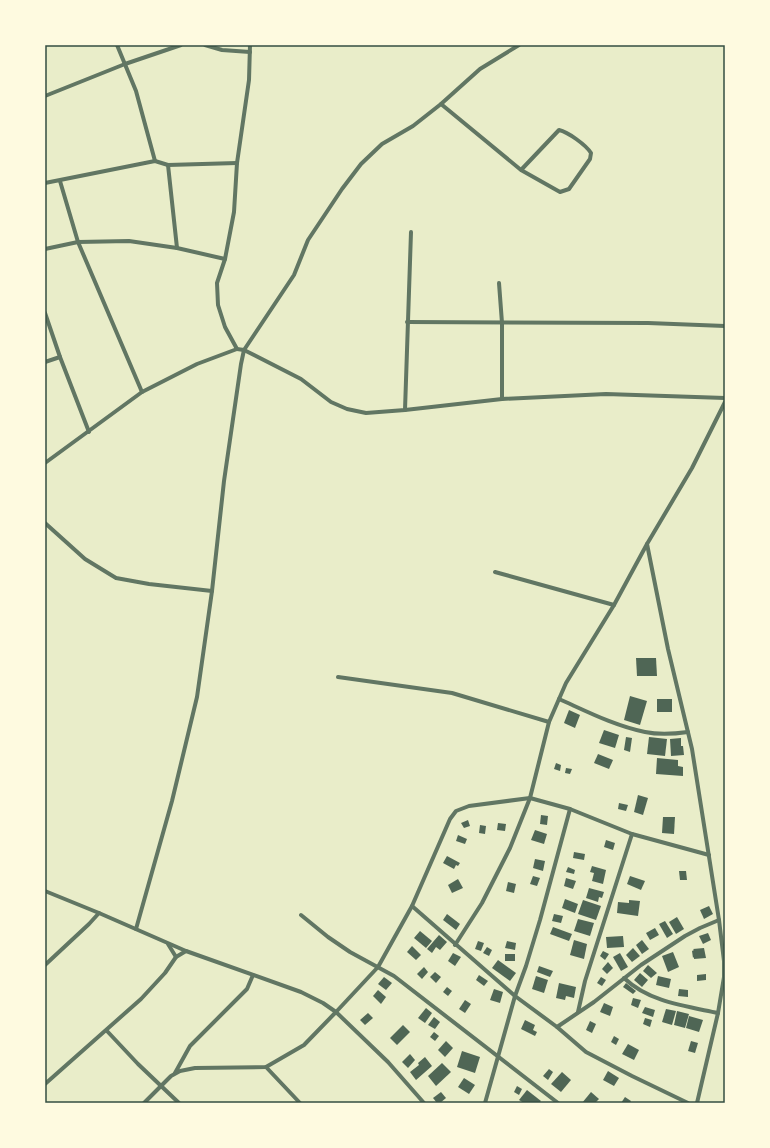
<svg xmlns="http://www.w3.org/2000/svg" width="770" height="1148" viewBox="0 0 770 1148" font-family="'Libre Baskerville',serif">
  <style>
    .building { fill: #4f6655 }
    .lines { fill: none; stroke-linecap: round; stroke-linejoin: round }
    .minor { stroke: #617663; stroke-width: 4 }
    .neatline { fill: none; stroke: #344e41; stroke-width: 1.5 }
  </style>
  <rect width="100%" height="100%" fill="#e9edc9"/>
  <g class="building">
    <path d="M 636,658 L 656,658 L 657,676 L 637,676 Z"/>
    <path d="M 630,696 L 647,701 L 640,725 L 624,720 Z"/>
    <rect x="657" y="699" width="15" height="13"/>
    <path d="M 569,710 L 580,715 L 575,728 L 564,723 Z"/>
    <path d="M 604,730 L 619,735 L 615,748 L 599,743 Z"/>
    <path d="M 626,737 L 632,738 L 630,752 L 624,750 Z"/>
    <path d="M 649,737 L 667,739 L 665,756 L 647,754 Z"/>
    <path d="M 681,738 L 681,746 L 683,746 L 684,755 L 671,756 L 670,739 Z"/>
    <path d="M 598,754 L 613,760 L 609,769 L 594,763 Z"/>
    <path d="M 657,758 L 678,760 L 678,766 L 683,767 L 683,776 L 656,774 Z"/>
    <path d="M 556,763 L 561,765 L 560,771 L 554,769 Z"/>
    <path d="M 566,768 L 572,769 L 570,774 L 565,773 Z"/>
    <path d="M 638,795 L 648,798 L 643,815 L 634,812 Z"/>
    <path d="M 619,803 L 628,805 L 626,811 L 618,809 Z"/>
    <path d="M 541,815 L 548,816 L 547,825 L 540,824 Z"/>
    <path d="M 663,817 L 675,817 L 674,834 L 662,833 Z"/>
    <path d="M 468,820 L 470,826 L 464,828 L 461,823 Z"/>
    <path d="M 498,823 L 506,824 L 505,831 L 497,830 Z"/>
    <path d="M 480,825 L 486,826 L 485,834 L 479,833 Z"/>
    <path d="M 535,830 L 547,834 L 544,844 L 531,840 Z"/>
    <path d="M 458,835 L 467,839 L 465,844 L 456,841 Z"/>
    <path d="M 606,840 L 615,843 L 613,850 L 604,847 Z"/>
    <path d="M 574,852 L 585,854 L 584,860 L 573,858 Z"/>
    <path d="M 447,856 L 460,863 L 458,866 L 456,865 L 454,869 L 443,863 Z"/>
    <path d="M 535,859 L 545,861 L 543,871 L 533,868 Z"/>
    <path d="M 592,866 L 606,870 L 603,884 L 592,881 L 594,873 L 590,872 Z"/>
    <path d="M 568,867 L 575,870 L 574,874 L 566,872 Z"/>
    <path d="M 679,871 L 686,871 L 687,880 L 680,880 Z"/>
    <path d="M 533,876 L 540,878 L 537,886 L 530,884 Z"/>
    <path d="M 630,876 L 645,881 L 641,890 L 627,884 Z"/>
    <path d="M 566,878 L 576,881 L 573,889 L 564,886 Z"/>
    <path d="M 458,879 L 463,888 L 452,893 L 448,885 Z"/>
    <path d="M 508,882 L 516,884 L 514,893 L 506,891 Z"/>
    <path d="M 589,888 L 604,892 L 602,898 L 599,897 L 598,902 L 586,898 Z"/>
    <path d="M 565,899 L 578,904 L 575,913 L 562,908 Z"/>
    <path d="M 583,900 L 601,906 L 596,920 L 578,914 Z"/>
    <path d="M 629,900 L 640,901 L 638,916 L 617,913 L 618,902 L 629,903 Z"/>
    <path d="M 709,906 L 713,914 L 704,919 L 700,910 Z"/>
    <path d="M 447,914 L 460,924 L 456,930 L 443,920 Z"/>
    <path d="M 554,914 L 563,916 L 561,923 L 552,921 Z"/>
    <path d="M 677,917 L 684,929 L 676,934 L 669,922 Z"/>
    <path d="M 578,919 L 594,923 L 590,936 L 574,931 Z"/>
    <path d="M 665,921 L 673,934 L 667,938 L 659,924 Z"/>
    <path d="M 553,927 L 572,934 L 569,941 L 550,934 Z"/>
    <path d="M 655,928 L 659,935 L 650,940 L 646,933 Z"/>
    <path d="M 420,931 L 432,941 L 426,948 L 414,938 Z"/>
    <path d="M 708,933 L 711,940 L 703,944 L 699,936 Z"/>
    <path d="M 439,935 L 447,942 L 440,950 L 436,947 L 432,953 L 427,949 Z"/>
    <path d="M 623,936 L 624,947 L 607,948 L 606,937 Z"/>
    <path d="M 574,940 L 587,944 L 584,959 L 570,955 Z"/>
    <path d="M 642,940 L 649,949 L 642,954 L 636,945 Z"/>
    <path d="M 478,941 L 484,943 L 481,951 L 475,949 Z"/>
    <path d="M 507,941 L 516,943 L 515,950 L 505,948 Z"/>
    <path d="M 412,946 L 421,955 L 416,960 L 407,952 Z"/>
    <path d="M 487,947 L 492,950 L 489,956 L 483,953 Z"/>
    <path d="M 633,948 L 640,956 L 632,962 L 626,955 Z"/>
    <path d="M 704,948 L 706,958 L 694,959 L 694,957 L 693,958 L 692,951 L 694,950 L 693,949 Z"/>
    <path d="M 603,951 L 609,954 L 605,960 L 600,956 Z"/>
    <path d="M 673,952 L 679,967 L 668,972 L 662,956 Z"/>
    <path d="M 453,953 L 461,957 L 455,966 L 448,961 Z"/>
    <path d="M 620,953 L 628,967 L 621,971 L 613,957 Z"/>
    <rect x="505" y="954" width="10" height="7"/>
    <path d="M 498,960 L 516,973 L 510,981 L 492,968 Z"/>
    <path d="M 608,962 L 613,968 L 607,974 L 602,969 Z"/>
    <path d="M 648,965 L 657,973 L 651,978 L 643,971 Z"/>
    <path d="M 539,966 L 553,971 L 550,977 L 537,972 Z"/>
    <path d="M 424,967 L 428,972 L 422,979 L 417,974 Z"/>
    <path d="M 435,972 L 441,977 L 436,983 L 430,977 Z"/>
    <path d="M 640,973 L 648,980 L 642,987 L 634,980 Z"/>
    <path d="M 706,974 L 706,980 L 697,981 L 697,975 Z"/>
    <path d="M 479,975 L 488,981 L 484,986 L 476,980 Z"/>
    <path d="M 536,976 L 548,980 L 544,993 L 532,989 Z"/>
    <path d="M 658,976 L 671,979 L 669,988 L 656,985 Z"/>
    <path d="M 384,977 L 392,983 L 386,990 L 378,984 Z"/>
    <path d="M 601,977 L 606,980 L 602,986 L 597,983 Z"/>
    <path d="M 559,983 L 576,987 L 574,998 L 566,996 L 565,1000 L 556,998 Z"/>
    <path d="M 626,983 L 636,991 L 633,994 L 623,987 Z"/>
    <path d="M 447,987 L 452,991 L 448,996 L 443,992 Z"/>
    <path d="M 494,989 L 503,992 L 500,1003 L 490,1000 Z"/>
    <path d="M 679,989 L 688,990 L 688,997 L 678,996 Z"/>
    <path d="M 378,990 L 386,997 L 381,1004 L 373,996 Z"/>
    <path d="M 633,998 L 641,1000 L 638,1008 L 631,1005 Z"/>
    <path d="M 465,1000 L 471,1004 L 465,1013 L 459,1009 Z"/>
    <path d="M 604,1003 L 613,1007 L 610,1016 L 600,1012 Z"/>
    <path d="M 645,1007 L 655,1010 L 653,1017 L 642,1013 Z"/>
    <path d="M 426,1008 L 432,1013 L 425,1023 L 418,1018 Z"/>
    <path d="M 666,1009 L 676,1011 L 672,1025 L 662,1022 Z"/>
    <path d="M 677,1011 L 689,1014 L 685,1028 L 674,1025 Z"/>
    <path d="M 368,1013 L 373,1018 L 365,1025 L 360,1020 Z"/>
    <path d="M 689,1016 L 703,1020 L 699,1032 L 686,1028 Z"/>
    <path d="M 434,1017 L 440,1022 L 435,1029 L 428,1025 Z"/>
    <path d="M 645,1018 L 652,1020 L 650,1027 L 643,1024 Z"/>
    <path d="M 525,1020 L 535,1025 L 533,1030 L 537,1032 L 535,1036 L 521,1029 Z"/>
    <path d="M 590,1021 L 596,1024 L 592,1033 L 586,1030 Z"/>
    <path d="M 403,1025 L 410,1032 L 397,1045 L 390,1038 Z"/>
    <path d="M 434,1032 L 439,1036 L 435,1041 L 430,1037 Z"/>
    <path d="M 614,1036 L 619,1039 L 616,1045 L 611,1042 Z"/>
    <path d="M 446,1041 L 453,1048 L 445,1057 L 438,1050 Z"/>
    <path d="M 691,1041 L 698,1043 L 695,1053 L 688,1051 Z"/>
    <path d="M 628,1044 L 639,1050 L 634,1060 L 622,1054 Z"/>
    <path d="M 462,1051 L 480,1057 L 475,1073 L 457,1067 Z"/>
    <path d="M 410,1054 L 415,1060 L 408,1068 L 402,1062 Z"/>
    <path d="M 425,1057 L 432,1066 L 416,1080 L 410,1072 L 419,1065 L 418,1063 Z"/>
    <path d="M 442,1063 L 451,1072 L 436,1086 L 428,1076 Z"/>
    <path d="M 549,1069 L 553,1072 L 548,1080 L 543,1076 Z"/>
    <path d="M 608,1071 L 619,1078 L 614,1086 L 603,1080 Z"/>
    <path d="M 562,1072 L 571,1080 L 561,1092 L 551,1084 Z"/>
    <path d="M 464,1078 L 475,1085 L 469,1094 L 458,1087 Z"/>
    <path d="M 517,1086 L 522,1089 L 519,1095 L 514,1092 Z"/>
    <path d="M 527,1090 L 541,1101 L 539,1103 L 524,1103 L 519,1100 Z"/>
    <path d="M 441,1092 L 446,1098 L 440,1103 L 437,1103 L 433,1098 Z"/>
    <path d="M 591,1092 L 599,1099 L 595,1103 L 582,1103 Z"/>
    <path d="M 625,1097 L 631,1101 L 630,1103 L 621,1103 Z"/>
  </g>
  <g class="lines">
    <g class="minor">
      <path d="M 117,45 L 136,91 L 155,161"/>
      <path d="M 205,45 L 222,50 L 250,52"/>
      <path d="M 250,45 L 249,80 L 237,163 L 234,212 L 225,259 L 217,283 L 218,305 L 225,327 L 237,349 L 244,350 L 301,379 L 331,402 L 347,409 L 366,413 L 405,410 L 502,399 L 606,394 L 725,398"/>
      <path d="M 45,96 L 125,64 L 181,45"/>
      <path d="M 441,104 L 521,170 L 560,192 L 569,189 L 590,159 L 591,153 C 586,145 568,132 559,130 L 521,170"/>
      <path d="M 168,165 L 177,248"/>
      <path d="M 60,181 L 78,242 L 142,392"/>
      <path d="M 45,183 L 155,161 L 168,165 L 237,163"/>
      <path d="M 45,249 L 78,242 L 129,241 L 177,248 L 225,259"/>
      <path d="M 499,283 L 502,323 L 502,399"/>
      <path d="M 45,313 L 60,357 L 89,432"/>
      <path d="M 407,322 L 648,323 L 725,326"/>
      <path d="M 45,362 L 60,357"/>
      <path d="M 405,410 L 411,232"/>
      <path d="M 45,463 L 142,392 L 197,364 L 237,349"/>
      <path d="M 45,523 L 85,559 L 116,578 L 149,584 L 212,591"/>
      <path d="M 495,572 L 614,605"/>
      <path d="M 338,677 L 452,693 L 549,722"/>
      <path d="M 559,699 C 586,711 615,726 645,732 C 659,735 674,734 688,732"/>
      <path d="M 45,891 L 99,913 L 186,951 L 301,992 L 323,1003 L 336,1012 L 378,967 L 412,906 L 450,819 L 456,811 L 469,806 L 530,798 L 570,809 L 632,834 L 709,855"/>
      <path d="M 412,906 L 515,996 L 557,1027 L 586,1052 L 632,1076 L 688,1103"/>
      <path d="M 301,915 L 328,937 L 350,952 L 394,976 L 558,1103"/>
      <path d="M 136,929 L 172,801 L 197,697 L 212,591 L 224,481 L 241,364 L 244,350 L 294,275 L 308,240 L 342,189 L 361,164 L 382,144 L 413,126 L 441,104 L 480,69 L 519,45"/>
      <path d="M 168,944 L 176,957"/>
      <path d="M 455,945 L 482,903 L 510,848 L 530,798 L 549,722 L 566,683 L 614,605 L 647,544"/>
      <path d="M 45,965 L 89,924 L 99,913"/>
      <path d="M 624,978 C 649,1002 685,1006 718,1013"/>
      <path d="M 578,1012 L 585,981 L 632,834"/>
      <path d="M 557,1027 L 594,1002 L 641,965 L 685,936 L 700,928 L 719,920"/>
      <path d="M 107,1031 L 138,1064 L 179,1103"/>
      <path d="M 266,1067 L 300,1103"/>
      <path d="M 175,1073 L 190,1046 L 247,989 L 253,975"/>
      <path d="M 45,1084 L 141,999 L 165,973 L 176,957 L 186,951"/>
      <path d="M 144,1103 L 171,1076 L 180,1071 L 195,1068 L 266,1067 L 304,1045 L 336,1012 L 388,1062 L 424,1103"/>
      <path d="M 485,1103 L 515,996 L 526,966 L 540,920 L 570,809"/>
      <path d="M 697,1103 L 718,1013 L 724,977 L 724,961 L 719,920 L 692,749 L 668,649 L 647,544 L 692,468 L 725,402"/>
    </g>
  </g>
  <rect width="770" height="1148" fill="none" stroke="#fefae0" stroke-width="92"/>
  <rect x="46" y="46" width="678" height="1056" class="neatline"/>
</svg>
